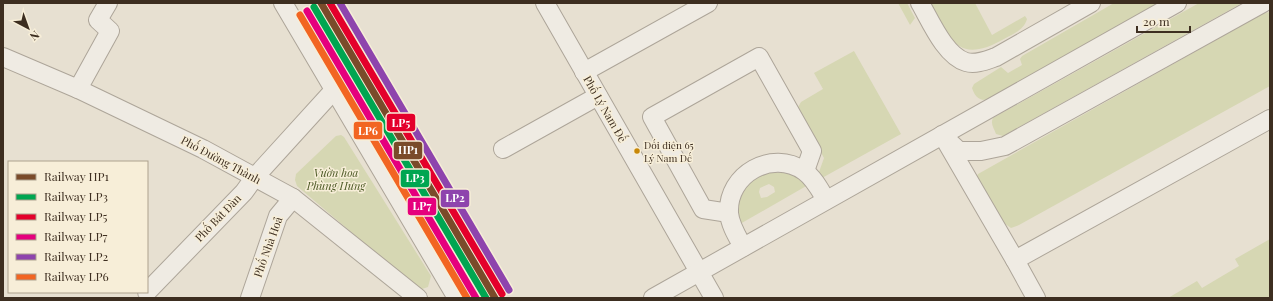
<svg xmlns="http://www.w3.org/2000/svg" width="1273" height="301" viewBox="0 0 1273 301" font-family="'Playfair Display',serif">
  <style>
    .green { fill: #d6d7b3; fill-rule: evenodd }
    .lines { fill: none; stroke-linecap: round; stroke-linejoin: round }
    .minor-casing { stroke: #ada599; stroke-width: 20 }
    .minor { stroke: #efebe3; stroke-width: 18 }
    .rail-1-casing { stroke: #f7eed8; stroke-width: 10 }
    .rail-2-casing { stroke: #f7eed8; stroke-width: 10 }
    .rail-3-casing { stroke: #f7eed8; stroke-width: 10 }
    .rail-4-casing { stroke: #f7eed8; stroke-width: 10 }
    .rail-5-casing { stroke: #f7eed8; stroke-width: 10 }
    .rail-6-casing { stroke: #f7eed8; stroke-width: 10 }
    .rail-1 { stroke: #7a4b2a; stroke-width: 7 }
    .rail-2 { stroke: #00a651; stroke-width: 7 }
    .rail-3 { stroke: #e4002b; stroke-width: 7 }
    .rail-4 { stroke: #e5007d; stroke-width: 7 }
    .rail-5 { stroke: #8e44ad; stroke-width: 7 }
    .rail-6 { stroke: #f26522; stroke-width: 7 }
    .bus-dot { fill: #c88808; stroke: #f7eed8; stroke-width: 1.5 }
    .labels { text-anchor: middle; stroke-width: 3; stroke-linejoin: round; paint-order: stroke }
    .bus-label { font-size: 10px; fill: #3d2e20; stroke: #f7eed8; text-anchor: start }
    .street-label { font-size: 11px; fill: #3d2e20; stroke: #f7eed8 }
    .park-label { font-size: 11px; font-style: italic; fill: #4d5a26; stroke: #f7eed8 }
    .line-badge { stroke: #f7eed8; stroke-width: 1.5 }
    .badge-label { font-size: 11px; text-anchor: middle; font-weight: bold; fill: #fff }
  </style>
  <rect width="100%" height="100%" fill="#e7e0d1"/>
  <g class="green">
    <path d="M 898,3 L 907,3 L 915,18 L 910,25 Z"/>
    <path d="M 930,3 L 975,3 L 992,35 L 1025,16 L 1027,19 C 1024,30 1013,34 1004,39 C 958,65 950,40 930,3 Z"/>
    <path d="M 1114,3 L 1158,3 L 990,99 C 980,102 975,97 972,88 L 974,84 L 1001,67 L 1008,73 L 1022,65 L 1020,59 L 1022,56 Z"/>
    <path d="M 1199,3 L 1242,3 L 1003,136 L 996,134 C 994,128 990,124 993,118 Z"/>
    <path d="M 1270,12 L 1270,86 L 1019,225 L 1011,228 L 1001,221 L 976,178 L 978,174 L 1264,13 Z"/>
    <path d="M 854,51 L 901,134 L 822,178 L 819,172 L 824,158 L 797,109 L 801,102 L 823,89 L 814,73 Z"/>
    <path d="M 341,135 L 344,137 L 431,276 L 428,287 L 422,289 L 417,288 L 297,186 L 295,180 L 296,174 L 336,136 Z"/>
    <path d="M 771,172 C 787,172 796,175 808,185 L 740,224 C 735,196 744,181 771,172 ZM 769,184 L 774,187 L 775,192 L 767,197 L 761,198 L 759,192 L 760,188 Z"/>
    <path d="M 1270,239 L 1270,298 L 1168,298 L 1197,281 L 1202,288 L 1239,266 L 1235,259 Z"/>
  </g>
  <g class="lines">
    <g class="minor-casing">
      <g id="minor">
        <path d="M 283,3 L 457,298"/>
        <path d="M 545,3 L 714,298"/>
        <path d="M 920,3 C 930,20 945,56 966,62 C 976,65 987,60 996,57 L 1091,3"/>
        <path d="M 3,57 L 78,89 L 203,149 L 293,198 L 418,298"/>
        <path d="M 584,72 L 708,3"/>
        <path d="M 78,89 L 110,31 L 98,20 L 108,3"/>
        <path d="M 942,135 L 959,151 L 981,151 L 1005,146 L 1263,3"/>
        <path d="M 947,143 L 1015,260"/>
        <path d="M 503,149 L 598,96"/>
        <path d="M 729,213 L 703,209 L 652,117 L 759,57 L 812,151 L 805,171"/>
        <path d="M 743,247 C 737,236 730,225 729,213 C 727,174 772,149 804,171 C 814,178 820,190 826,200"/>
        <path d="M 147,292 L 244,192 L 254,178 L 334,90"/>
        <path d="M 250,298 L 278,216 L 293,198"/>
        <path d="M 653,298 L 1177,3"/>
        <path d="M 1036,298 L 1015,260 L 1270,119"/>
      </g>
    </g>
    <use href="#minor" class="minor"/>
    <g class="rail-1-casing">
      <path id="rail-1" d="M 321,3 L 495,298"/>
    </g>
    <g class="rail-2-casing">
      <path id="rail-2" d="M 314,7 L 486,298"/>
    </g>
    <g class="rail-3-casing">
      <path id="rail-3" d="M 330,3 L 502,294"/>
    </g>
    <g class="rail-4-casing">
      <path id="rail-4" d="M 307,11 L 476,298"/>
    </g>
    <g class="rail-5-casing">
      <path id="rail-5" d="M 340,3 L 509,290"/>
    </g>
    <g class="rail-6-casing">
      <path id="rail-6" d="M 300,15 L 467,298"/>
    </g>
    <use href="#rail-1" class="rail-1"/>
    <use href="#rail-2" class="rail-2"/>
    <use href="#rail-3" class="rail-3"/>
    <use href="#rail-4" class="rail-4"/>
    <use href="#rail-5" class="rail-5"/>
    <use href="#rail-6" class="rail-6"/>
  </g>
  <circle class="bus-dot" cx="637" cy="151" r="3.5"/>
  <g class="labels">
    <g class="bus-label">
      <text x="644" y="149">Đối diện 65<tspan x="644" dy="13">Lý Nam Đế</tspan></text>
    </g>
    <g class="street-label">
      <text transform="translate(605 109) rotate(60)" y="4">Phố Lý Nam Đế</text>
      <text transform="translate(221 160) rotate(28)" y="4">Phố Đường Thành</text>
      <text transform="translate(218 218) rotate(-46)" y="4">Phố Bát Đàn</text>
      <text transform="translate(268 247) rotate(-70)" y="4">Phố Nhà Hoả</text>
    </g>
    <g class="park-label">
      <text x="336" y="177">Vườn hoa<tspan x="336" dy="13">Phùng Hưng</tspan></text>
    </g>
  </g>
  <g class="line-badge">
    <rect x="386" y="113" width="30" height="19" rx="4" fill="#e4002b"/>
    <rect x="353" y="121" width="30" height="19" rx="4" fill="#f26522"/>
    <rect x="393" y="141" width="30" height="19" rx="4" fill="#7a4b2a"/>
    <rect x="400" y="169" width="30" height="19" rx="4" fill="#00a651"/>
    <rect x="440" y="189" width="30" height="19" rx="4" fill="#8e44ad"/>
    <rect x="407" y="197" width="30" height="19" rx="4" fill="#e5007d"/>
  </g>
  <g class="badge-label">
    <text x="401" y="127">LP5</text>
    <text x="368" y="135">LP6</text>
    <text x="408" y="154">HP1</text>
    <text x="415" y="182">LP3</text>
    <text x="455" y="202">LP2</text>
    <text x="422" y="210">LP7</text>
  </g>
  <rect width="1273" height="301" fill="none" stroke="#3d2e20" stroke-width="8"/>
  <rect x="8" y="161" width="140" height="132" fill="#f7eed8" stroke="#ada18e"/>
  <rect x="16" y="174" width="20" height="6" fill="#7a4b2a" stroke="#ada18e"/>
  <text x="44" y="181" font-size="12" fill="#3d2e20">Railway HP1</text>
  <rect x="16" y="194" width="20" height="6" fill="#00a651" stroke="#ada18e"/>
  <text x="44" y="201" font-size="12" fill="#3d2e20">Railway LP3</text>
  <rect x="16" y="214" width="20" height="6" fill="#e4002b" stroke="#ada18e"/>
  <text x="44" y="221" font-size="12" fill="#3d2e20">Railway LP5</text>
  <rect x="16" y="234" width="20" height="6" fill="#e5007d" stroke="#ada18e"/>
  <text x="44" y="241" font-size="12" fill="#3d2e20">Railway LP7</text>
  <rect x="16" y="254" width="20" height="6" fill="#8e44ad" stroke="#ada18e"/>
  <text x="44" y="261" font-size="12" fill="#3d2e20">Railway LP2</text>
  <rect x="16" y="274" width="20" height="6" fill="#f26522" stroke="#ada18e"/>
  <text x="44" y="281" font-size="12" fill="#3d2e20">Railway LP6</text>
  <g transform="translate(28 28) rotate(139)" stroke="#f7eed8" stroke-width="3" paint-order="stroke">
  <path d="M0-3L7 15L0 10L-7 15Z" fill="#3d2e20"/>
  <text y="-6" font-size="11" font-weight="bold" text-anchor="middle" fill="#3d2e20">N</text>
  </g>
  <path d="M1137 26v6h53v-6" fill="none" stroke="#3d2e20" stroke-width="2"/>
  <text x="1143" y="26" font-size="12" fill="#3d2e20" stroke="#f7eed8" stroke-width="3" paint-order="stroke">20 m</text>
</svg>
